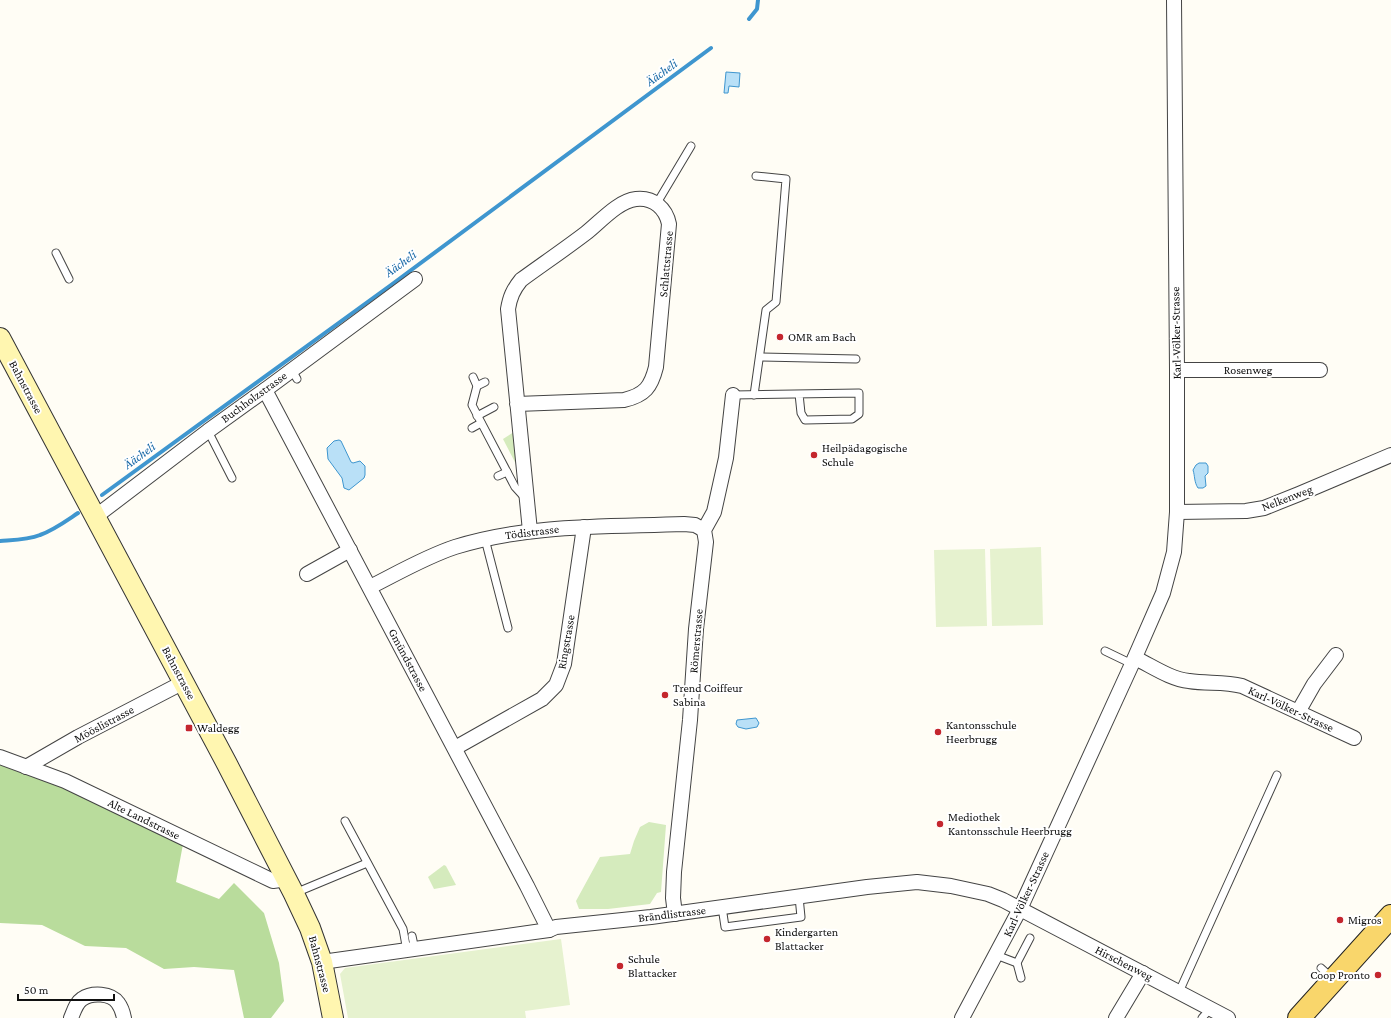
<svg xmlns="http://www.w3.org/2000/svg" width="1391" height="1018" viewBox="0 0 1391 1018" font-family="'Crimson Pro',serif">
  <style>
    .green { fill: #d5ebbd }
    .forest { fill: #b9dc9c }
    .pitch { fill: #e6f2cf }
    .water { fill: #b9e0f7; stroke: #3f96cf }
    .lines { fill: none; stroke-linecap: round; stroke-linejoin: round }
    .stream { stroke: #3f96cf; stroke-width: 4 }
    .lane-casing { stroke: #444; stroke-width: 9 }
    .street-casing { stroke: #444; stroke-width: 16 }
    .secondary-casing { stroke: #333; stroke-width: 22 }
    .primary-casing { stroke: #222; stroke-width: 24 }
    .lane { stroke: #fff; stroke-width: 7 }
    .street { stroke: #fff; stroke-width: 14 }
    .secondary { stroke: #fff6b0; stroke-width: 20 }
    .primary { stroke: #f9d66b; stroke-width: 22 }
    .poi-dot { fill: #c4262e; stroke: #fff; stroke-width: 1.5 }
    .labels { text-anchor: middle; stroke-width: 4; stroke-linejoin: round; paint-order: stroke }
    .street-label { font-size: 12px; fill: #111; stroke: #fff }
    .poi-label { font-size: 12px; fill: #111; stroke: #fff; text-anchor: start }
    .water-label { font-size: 13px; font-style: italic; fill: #1768a6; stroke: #fff }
  </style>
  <rect width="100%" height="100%" fill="#fffdf5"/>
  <g class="green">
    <path d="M 514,432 L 517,466 L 503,439 Z"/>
    <path d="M 649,822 L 666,825 L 661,892 L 657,893 L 650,904 L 608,909 L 579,909 L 576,901 L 600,857 L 630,854 L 634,841 L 640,827 Z"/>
    <path d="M 444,865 L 446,866 L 456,885 L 434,889 L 428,877 Z"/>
  </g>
  <path class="forest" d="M 0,765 L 60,787 L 183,844 L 176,882 L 219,899 L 234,883 L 264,913 L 279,963 L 284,1001 L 271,1018 L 244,1018 L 234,970 L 194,967 L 164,969 L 126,948 L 85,946 L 42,925 L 0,923 Z"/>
  <g class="pitch">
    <path d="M 1041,547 L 1043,625 L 992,626 L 990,549 Z"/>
    <path d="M 985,549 L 987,626 L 936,627 L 934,550 Z"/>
    <path d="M 561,939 L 570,1005 L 525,1011 L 526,1018 L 348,1018 L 340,974 L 345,968 Z"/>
  </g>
  <g class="water">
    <path d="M 726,72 L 740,73 L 739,87 L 729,86 L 728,93 L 724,93 Z"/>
    <path d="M 339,440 L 341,441 L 351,462 L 353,463 L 360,461 L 365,466 L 365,475 L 364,478 L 349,490 L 344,488 L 342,478 L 328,459 L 327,448 L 334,441 Z"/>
    <path d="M 1199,463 L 1206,463 L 1208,466 L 1208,473 L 1205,476 L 1206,486 L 1203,488 L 1198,488 C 1194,482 1195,476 1193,470 L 1196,465 Z"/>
    <path d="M 756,718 L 759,723 L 757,727 L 746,729 L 738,727 L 736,724 L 737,720 Z"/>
  </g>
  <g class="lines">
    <g class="stream">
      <path d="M 749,19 L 757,9 L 758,0"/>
      <path d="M 102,495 L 391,285 L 711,48"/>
      <path d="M 0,541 C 13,540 28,540 40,535 C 54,530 66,521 78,513"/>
    </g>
    <g class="lane-casing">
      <g id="lane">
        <path d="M 657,203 L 691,146"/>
        <path d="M 56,253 L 69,279"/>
        <path d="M 760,357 L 856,359"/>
        <path d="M 292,370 L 297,379"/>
        <path d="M 473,377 L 477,386 L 472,405 L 515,487 L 525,498"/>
        <path d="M 477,386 L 485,382"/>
        <path d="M 733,395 L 859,393 L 859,414 L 852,419 L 805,420 L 801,413 L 799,394"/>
        <path d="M 754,395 L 766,310 L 776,302 L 786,179 L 756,176"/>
        <path d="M 477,416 L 494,407"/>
        <path d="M 472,428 L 481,423"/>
        <path d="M 208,431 L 232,478"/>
        <path d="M 498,476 L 507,472"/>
        <path d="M 485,539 L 508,628"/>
        <path d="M 1105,651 L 1132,664"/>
        <path d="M 345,821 L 403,929 L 407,951"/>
        <path d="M 295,893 L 367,863"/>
        <path d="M 722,907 L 725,927 L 801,917 L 799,897"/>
        <path d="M 412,936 L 415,950"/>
        <path d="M 996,955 L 1017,963 L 1030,938"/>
        <path d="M 1017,963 L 1021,978"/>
        <path d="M 1321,968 L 1332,978"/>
        <path d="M 1179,992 L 1277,775"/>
        <path d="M 1202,1018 L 1210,1009"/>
      </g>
    </g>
    <g class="street-casing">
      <g id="street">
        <path d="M 1177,370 L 1320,370"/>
        <path d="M 265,390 L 527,886 L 549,930"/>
        <path d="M 517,404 L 624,400 C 645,395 651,387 656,367 L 669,224 C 666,209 654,197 636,199 C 618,201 600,222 586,233 C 565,249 543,264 521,280 C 513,290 510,297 508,309 L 530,531"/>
        <path d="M 1177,512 L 1246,511 L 1264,508 L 1299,494 L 1391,455"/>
        <path d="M 95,517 L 208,431 L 265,390 L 415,279"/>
        <path d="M 307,574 L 350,550"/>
        <path d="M 370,587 C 398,573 425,557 455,547 C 529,524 607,527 684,524 L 695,525 L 704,530"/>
        <path d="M 1135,658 C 1152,666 1170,679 1189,681 C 1207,684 1224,681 1242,686 L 1354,738"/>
        <path d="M 1298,712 L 1314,684 L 1336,655"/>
        <path d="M 455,748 L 542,699 L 556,685 L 564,664 L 584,527"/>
        <path d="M 0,757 L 65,781 L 273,881 L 287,879"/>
        <path d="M 26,767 L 78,737 L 184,682"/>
        <path d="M 675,914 L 673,898 L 674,872 L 690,720 L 696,629 L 706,542 L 704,530 L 714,512 L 726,458 L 733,395"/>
        <path d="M 322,962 L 549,930 L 556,927 L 651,917 L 867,887 L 917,882 L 951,886 L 988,894 L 1003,900 L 1228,1018"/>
        <path d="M 71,1018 C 74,1011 76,1003 82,999 C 92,992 111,993 118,1003 C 121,1007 123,1013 124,1018"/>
        <path d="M 962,1018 L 1020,909 L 1132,664 L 1163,593 L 1174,552 L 1177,512 L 1177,370 L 1174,0"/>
        <path d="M 1116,1018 L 1143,973"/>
      </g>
    </g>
    <g class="secondary-casing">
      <path id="secondary" d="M 0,338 L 227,764 L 294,894 L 310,928 L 322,962 L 333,1018"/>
    </g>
    <g class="primary-casing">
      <path id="primary" d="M 1299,1018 L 1391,916"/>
    </g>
    <use href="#lane" class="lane"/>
    <use href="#street" class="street"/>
    <use href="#secondary" class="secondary"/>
    <use href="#primary" class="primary"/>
  </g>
  <g class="poi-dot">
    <circle cx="780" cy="337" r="4"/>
    <circle cx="814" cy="455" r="4"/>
    <circle cx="665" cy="695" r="4"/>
    <rect x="185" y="724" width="8" height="8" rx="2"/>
    <circle cx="938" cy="732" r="4"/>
    <circle cx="940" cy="824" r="4"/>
    <circle cx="1340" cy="920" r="4"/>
    <circle cx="767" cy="939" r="4"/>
    <circle cx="620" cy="966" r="4"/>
    <circle cx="1378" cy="975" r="4"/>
  </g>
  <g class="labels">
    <g class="street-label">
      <text transform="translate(666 264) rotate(-85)" y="4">Schlattstrasse</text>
      <text transform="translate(1176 333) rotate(-91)" y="4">Karl-Völker-Strasse</text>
      <text x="1248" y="374">Rosenweg</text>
      <text transform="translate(26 387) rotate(62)" y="4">Bahnstrasse</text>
      <text transform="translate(254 397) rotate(-36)" y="4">Buchholzstrasse</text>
      <text transform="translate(1287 498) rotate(-21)" y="4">Nelkenweg</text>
      <text transform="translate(532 532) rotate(-7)" y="4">Tödistrasse</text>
      <text transform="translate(696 641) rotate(-85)" y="4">Römerstrasse</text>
      <text transform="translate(566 642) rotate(-80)" y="4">Ringstrasse</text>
      <text transform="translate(408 660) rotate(62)" y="4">Gmündstrasse</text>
      <text transform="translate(179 673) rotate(62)" y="4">Bahnstrasse</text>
      <text transform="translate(1291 709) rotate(25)" y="4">Karl-Völker-Strasse</text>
      <text transform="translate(104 724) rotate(-28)" y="4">Mööslistrasse</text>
      <text transform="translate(144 819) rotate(26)" y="4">Alte Landstrasse</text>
      <text transform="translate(1026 894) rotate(-65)" y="4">Karl-Völker-Strasse</text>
      <text transform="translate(672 914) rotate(-7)" y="4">Brändlistrasse</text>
      <text transform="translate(1124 963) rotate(27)" y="4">Hirschenweg</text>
      <text transform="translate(320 964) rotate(75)" y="4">Bahnstrasse</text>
    </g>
    <g class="poi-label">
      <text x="788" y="341">OMR am Bach</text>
      <text x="822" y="452">Heilpädagogische<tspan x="822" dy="14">Schule</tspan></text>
      <text x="673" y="692">Trend Coiffeur<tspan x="673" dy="14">Sabina</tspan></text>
      <text x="946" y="729">Kantonsschule<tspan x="946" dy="14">Heerbrugg</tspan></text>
      <text x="197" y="732">Waldegg</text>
      <text x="948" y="821">Mediothek<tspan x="948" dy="14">Kantonsschule Heerbrugg</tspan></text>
      <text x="1348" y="924">Migros</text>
      <text x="775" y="936">Kindergarten<tspan x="775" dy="14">Blattacker</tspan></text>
      <text x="628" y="963">Schule<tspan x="628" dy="14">Blattacker</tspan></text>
      <text x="1370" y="979" text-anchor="end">Coop Pronto</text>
    </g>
    <g class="water-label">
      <text transform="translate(661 72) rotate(-36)" y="5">Äächeli</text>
      <text transform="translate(400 263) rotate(-36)" y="5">Äächeli</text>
      <text transform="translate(139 455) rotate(-36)" y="5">Äächeli</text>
    </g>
  </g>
  <path d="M18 994v6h96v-6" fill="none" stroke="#111111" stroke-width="2"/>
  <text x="24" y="994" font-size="12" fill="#111111" stroke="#ffffff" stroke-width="3" paint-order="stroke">50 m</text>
</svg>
